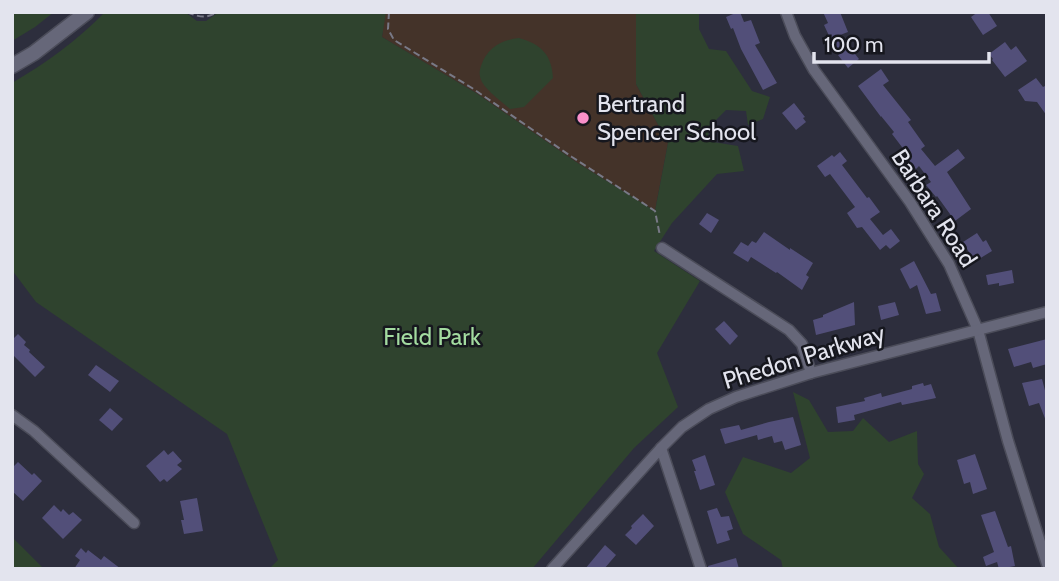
<svg xmlns="http://www.w3.org/2000/svg" width="1059" height="581" viewBox="0 0 1059 581" font-family="Cabin,sans-serif">
  <style>
    .education { fill: #443329 }
    .green { fill: #2f432e }
    .building { fill: #524f79 }
    .lines { fill: none; stroke-linecap: round; stroke-linejoin: round }
    .minor-casing { stroke: #4b4c59; stroke-width: 13 }
    .secondary-casing { stroke: #4b4c59; stroke-width: 17 }
    .path { stroke: #787986; stroke-width: 2; stroke-dasharray: 7 3.5; stroke-linecap: butt }
    .minor { stroke: #666779; stroke-width: 10 }
    .secondary { stroke: #666779; stroke-width: 14 }
    .poi-dot { fill: #f990ca; stroke: #16171e; stroke-width: 2.5 }
    .labels { text-anchor: middle; stroke-width: 5; stroke-linejoin: round; paint-order: stroke }
    .poi-label { font-size: 24px; fill: #e3e4ee; stroke: #16171e; text-anchor: start }
    .street-label { font-size: 24px; fill: #e3e4ee; stroke: #16171e }
    .park-label { font-size: 24px; fill: #a3dba0; stroke: #16171e }
  </style>
  <rect width="100%" height="100%" fill="#2d2e3d"/>
  <path class="education" d="M 385,12 L 636,12 L 636,84 L 668,143 L 655,211 L 576,162 L 476,93 L 382,37 Z"/>
  <g class="green">
    <path d="M 12,12 L 54,12 L 35,27 L 12,41 Z"/>
    <path d="M 105,12 L 185,12 L 197,21 L 206,21 L 219,12 L 386,12 L 382,37 L 476,93 L 576,162 L 655,211 L 668,143 L 636,84 L 636,12 L 699,12 L 699,29 L 709,49 L 726,51 L 752,91 L 770,97 L 763,119 L 748,125 L 746,111 L 726,110 L 710,126 L 707,141 L 738,146 L 744,171 L 717,174 L 672,223 L 654,251 L 700,281 L 657,353 L 678,407 L 634,448 L 532,569 L 269,569 L 278,560 L 227,434 L 36,302 L 12,270 L 12,83 C 46,63 78,40 105,12 Z"/>
    <path d="M 519,38 C 541,44 552,55 553,78 L 524,107 L 510,109 C 502,102 487,91 482,82 C 479,76 479,71 481,66 C 487,48 501,40 519,38 Z"/>
    <path d="M 793,392 L 809,400 L 828,432 L 853,431 L 863,418 L 889,442 L 917,431 L 918,464 L 924,474 L 912,498 L 930,514 L 939,547 L 959,569 L 783,569 L 781,560 L 743,534 L 725,492 L 743,457 L 791,473 L 810,458 Z"/>
    <path d="M 12,537 L 44,569 L 12,569 Z"/>
  </g>
  <g class="building">
    <path d="M 738,12 L 740,12 L 744,22 L 751,20 L 760,43 L 755,45 L 777,83 L 763,90 L 741,49 L 733,28 L 731,29 L 726,17 Z"/>
    <path d="M 823,12 L 840,12 L 848,32 L 840,35 L 859,59 L 848,68 L 838,55 L 841,53 L 831,40 L 824,25 L 828,23 Z"/>
    <path d="M 978,12 L 988,12 L 997,26 L 983,35 L 971,17 Z"/>
    <path d="M 1005,42 L 1011,50 L 1016,46 L 1027,61 L 1005,77 L 992,60 L 993,59 L 989,54 Z"/>
    <path d="M 881,69 L 889,81 L 883,85 L 911,120 L 908,122 L 925,146 L 921,149 L 935,166 L 958,149 L 965,158 L 947,172 L 971,209 L 955,221 L 937,196 L 936,197 L 926,185 L 931,182 L 919,166 L 916,169 L 906,157 L 908,155 L 892,134 L 894,132 L 881,116 L 881,117 L 858,86 Z"/>
    <path d="M 1036,78 L 1043,87 L 1047,85 L 1047,116 L 1037,102 L 1025,101 L 1018,90 Z"/>
    <path d="M 794,103 L 805,117 L 803,118 L 806,122 L 796,130 L 782,113 Z"/>
    <path d="M 840,152 L 847,161 L 842,165 L 867,198 L 869,197 L 880,212 L 870,219 L 883,235 L 891,229 L 900,241 L 890,249 L 886,245 L 880,250 L 862,227 L 857,228 L 847,213 L 855,207 L 830,174 L 825,177 L 817,166 L 832,155 L 834,157 Z"/>
    <path d="M 707,213 L 719,220 L 711,233 L 699,224 Z"/>
    <path d="M 764,232 L 790,250 L 790,248 L 813,263 L 806,275 L 809,277 L 802,290 L 777,272 L 776,273 L 751,257 L 748,262 L 733,253 L 741,242 L 748,246 L 752,241 L 756,243 Z"/>
    <path d="M 977,233 L 983,242 L 986,240 L 992,251 L 979,259 L 977,256 L 973,259 L 963,242 Z"/>
    <path d="M 914,261 L 931,294 L 936,293 L 941,311 L 926,314 L 917,285 L 910,289 L 900,269 Z"/>
    <path d="M 1012,270 L 1014,283 L 999,286 L 999,283 L 988,285 L 986,275 Z"/>
    <path d="M 854,302 L 855,325 L 816,335 L 813,320 L 823,317 L 823,315 Z"/>
    <path d="M 895,302 L 899,315 L 881,320 L 878,306 Z"/>
    <path d="M 724,321 L 738,336 L 730,345 L 715,329 Z"/>
    <path d="M 18,334 L 26,342 L 24,345 L 30,350 L 29,352 L 45,367 L 35,377 L 12,354 L 12,340 Z"/>
    <path d="M 1047,339 L 1047,364 L 1033,368 L 1031,362 L 1014,367 L 1008,349 Z"/>
    <path d="M 96,365 L 119,381 L 110,392 L 88,375 Z"/>
    <path d="M 1042,379 L 1047,398 L 1046,421 L 1039,403 L 1029,406 L 1022,383 Z"/>
    <path d="M 923,383 L 924,386 L 931,384 L 936,398 L 902,405 L 901,402 L 854,415 L 855,420 L 838,423 L 836,407 L 865,401 L 864,398 L 881,393 L 882,397 L 912,389 L 912,386 Z"/>
    <path d="M 110,408 L 123,419 L 112,431 L 99,420 Z"/>
    <path d="M 793,417 L 801,445 L 785,450 L 782,441 L 774,443 L 772,436 L 758,440 L 757,435 L 725,444 L 720,429 L 739,425 L 741,430 L 769,422 Z"/>
    <path d="M 164,450 L 168,455 L 173,451 L 182,461 L 177,465 L 182,469 L 167,482 L 164,479 L 160,482 L 146,466 Z"/>
    <path d="M 975,454 L 987,489 L 973,494 L 970,482 L 964,484 L 957,460 Z"/>
    <path d="M 705,455 L 715,485 L 700,490 L 694,471 L 696,471 L 692,460 Z"/>
    <path d="M 18,462 L 32,475 L 34,473 L 42,481 L 23,501 L 12,491 L 12,468 Z"/>
    <path d="M 197,498 L 203,531 L 184,534 L 181,520 L 184,520 L 180,501 Z"/>
    <path d="M 54,505 L 61,512 L 63,509 L 69,515 L 73,512 L 82,520 L 63,539 L 42,518 Z"/>
    <path d="M 717,508 L 721,517 L 729,516 L 733,529 L 727,531 L 730,540 L 717,544 L 707,511 Z"/>
    <path d="M 995,511 L 1008,547 L 1011,546 L 1015,566 L 999,569 L 997,562 L 986,566 L 983,557 L 994,552 L 981,515 Z"/>
    <path d="M 643,514 L 654,526 L 636,545 L 625,535 L 632,528 L 631,526 Z"/>
    <path d="M 605,545 L 616,555 L 604,569 L 585,569 Z"/>
    <path d="M 81,548 L 86,553 L 88,550 L 101,560 L 104,556 L 121,569 L 74,569 L 80,560 L 75,556 Z"/>
    <path d="M 736,558 L 739,569 L 709,569 L 708,566 Z"/>
  </g>
  <g class="lines">
    <g class="minor-casing">
      <g id="minor">
        <path d="M 786,12 L 795,36 L 814,70 L 910,202 L 949,264 L 978,330 L 1008,441 L 1047,564"/>
        <path d="M 662,248 L 789,330 L 802,344 L 811,373"/>
        <path d="M 12,415 L 34,431 L 134,523"/>
        <path d="M 661,448 L 701,569"/>
        <path d="M 552,569 L 661,448 L 682,427 L 709,409 L 736,397 L 811,373 L 1047,312"/>
      </g>
    </g>
    <g class="secondary-casing">
      <path id="secondary" d="M 12,66 L 34,53 L 87,12"/>
    </g>
    <g class="path">
      <path d="M 187,12 C 198,17 207,19 217,12"/>
      <path d="M 389,12 L 388,29 L 394,40 L 472,88 L 572,157 L 655,211 L 660,236"/>
    </g>
    <use href="#minor" class="minor"/>
    <use href="#secondary" class="secondary"/>
  </g>
  <circle class="poi-dot" cx="583" cy="118" r="7"/>
  <g class="labels">
    <g class="poi-label">
      <text x="597" y="112">Bertrand<tspan x="597" dy="28">Spencer School</tspan></text>
    </g>
    <g class="street-label">
      <text transform="translate(934 208) rotate(57)" y="8">Barbara Road</text>
      <text transform="translate(804 357) rotate(-17)" y="8">Phedon Parkway</text>
    </g>
    <g class="park-label">
      <text x="432" y="345">Field Park</text>
    </g>
  </g>
  <rect width="1059" height="581" fill="none" stroke="#e3e4ee" stroke-width="28"/>
  <path d="M814 52v10h175v-10" fill="none" stroke="#e3e4ee" stroke-width="3.5"/>
  <text x="824" y="52" font-size="21" fill="#e3e4ee" stroke="#16171e" stroke-width="5" paint-order="stroke">100 m</text>
</svg>
